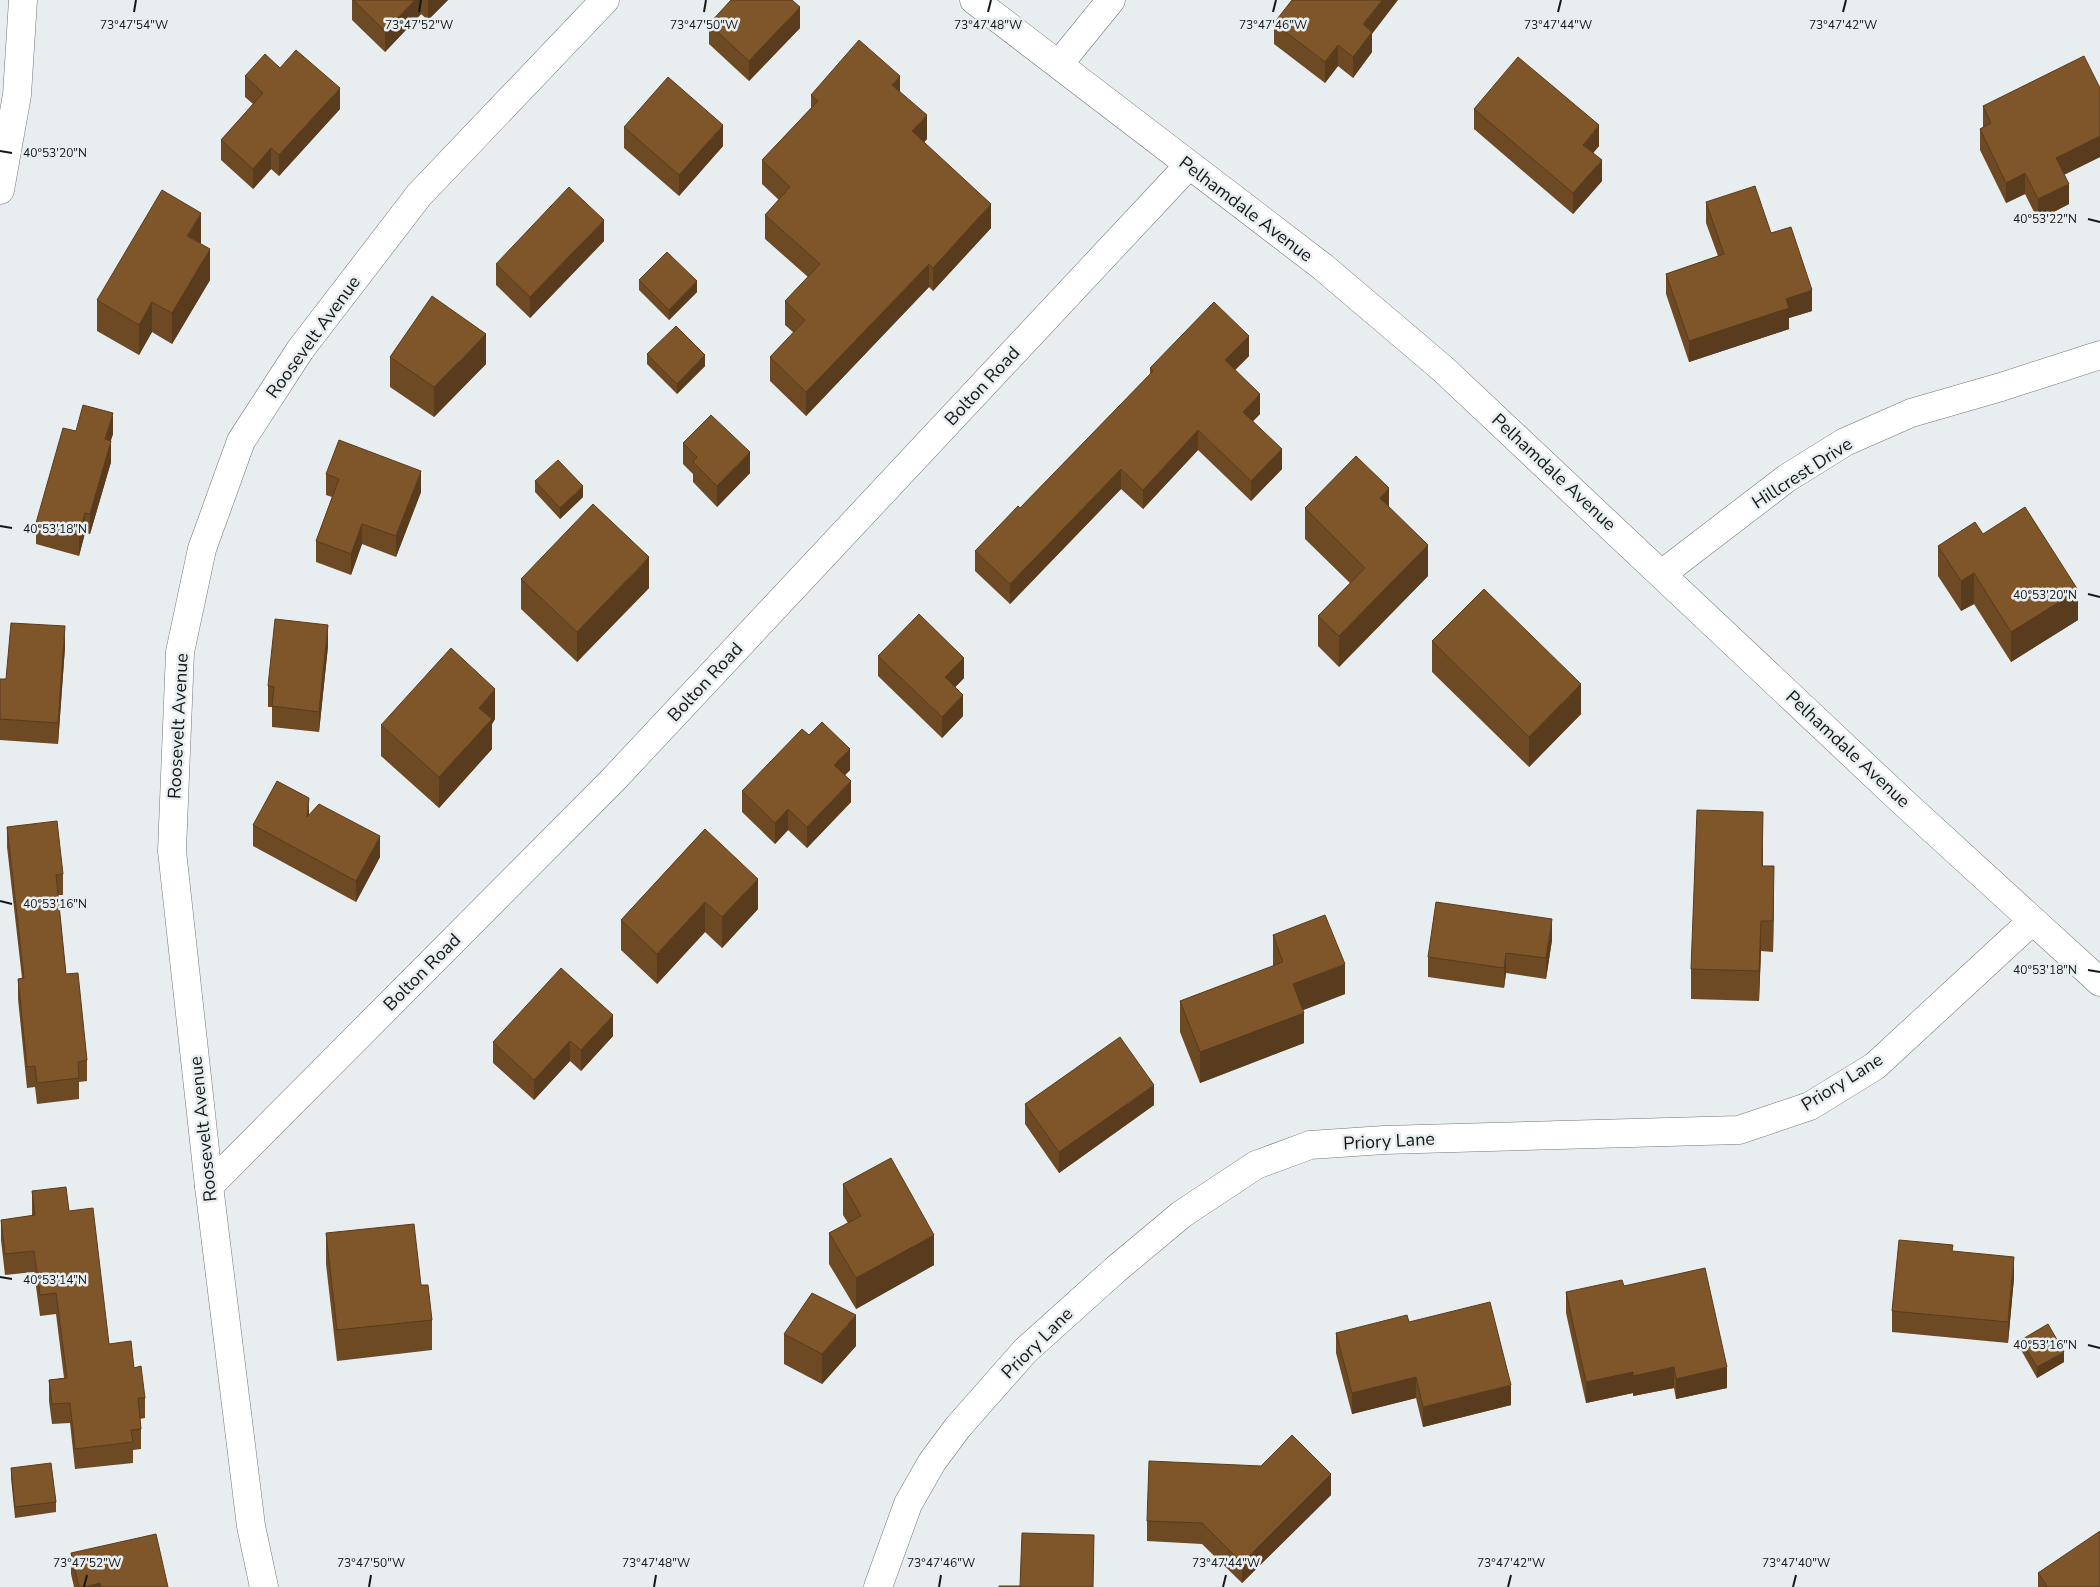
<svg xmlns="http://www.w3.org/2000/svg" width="2100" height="1587" viewBox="0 0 2100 1587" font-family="'Nunito Sans',sans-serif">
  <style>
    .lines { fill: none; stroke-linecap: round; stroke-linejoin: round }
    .street-casing { stroke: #717778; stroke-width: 29 }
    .secondary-casing { stroke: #717778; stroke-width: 29 }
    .street { stroke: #fff; stroke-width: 28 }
    .secondary { stroke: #fff; stroke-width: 28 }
    .wall { fill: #6d4924 }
    .shaded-wall { fill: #593c1d }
    .building { fill: #7f552a; stroke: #593c1d }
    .ticks { fill: none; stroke: #151718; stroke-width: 2 }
    .labels { text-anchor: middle; stroke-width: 5; stroke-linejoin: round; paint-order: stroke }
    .street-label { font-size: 18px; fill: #151718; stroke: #e8eef0 }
    .ticks-label { font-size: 12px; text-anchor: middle; fill: #151718; stroke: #e8eef0; stroke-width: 5; stroke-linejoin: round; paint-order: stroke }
  </style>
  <rect width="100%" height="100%" fill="#e8eef0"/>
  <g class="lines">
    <g class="street-casing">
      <g id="street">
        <path d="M 1059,64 L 1111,0"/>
        <path d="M 0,190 L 17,95 L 23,0"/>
        <path d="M 1663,573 L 1787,478 L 1845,442 L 1911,413 L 2001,387 L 2100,355"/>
        <path d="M 209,1186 L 612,781 L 1189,165"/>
        <path d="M 264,1587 L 251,1526 L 209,1186 L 172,851 L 180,652 L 202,549 L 241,441 L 300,350 L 419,195 L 605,0"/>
        <path d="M 878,1587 L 908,1504 L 932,1462 L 958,1427 L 1025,1351 L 1115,1270 L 1182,1214 L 1256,1165 L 1310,1145 L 1384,1140 L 1739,1130 L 1810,1106 L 1875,1066 L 2032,921"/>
      </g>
    </g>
    <g class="secondary-casing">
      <path id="secondary" d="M 974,0 L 1323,267 L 1443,369 L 1902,801 L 2100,982"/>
    </g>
    <use href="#street" class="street"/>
    <use href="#secondary" class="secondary"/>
  </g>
  <g class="wall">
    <path d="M 352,0 L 448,0 L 428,20 L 421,14 L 385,52 L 352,20 Z"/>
    <path d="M 1274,23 L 1372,34 L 1372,52 L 1353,78 L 1338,66 L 1325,83 L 1274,44 Z"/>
    <path d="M 709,24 L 800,28 L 749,81 L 709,44 Z"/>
    <path d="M 280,68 L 340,109 L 279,176 L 271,169 L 253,189 L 221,160 L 221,140 L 253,104 L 245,97 L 245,76 Z"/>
    <path d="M 2100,88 L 2100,157 L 2064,174 L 2069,204 L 2038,220 L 2025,194 L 2006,203 L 1980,150 L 1980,129 L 1983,127 L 1983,106 Z"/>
    <path d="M 900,91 L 927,139 L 924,142 L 991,228 L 933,291 L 929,287 L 806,416 L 770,381 L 770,357 L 794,333 L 785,325 L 785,301 L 808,277 L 765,239 L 765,215 L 779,200 L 762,184 L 762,160 L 811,108 L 811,95 Z"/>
    <path d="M 1474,109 L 1599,146 L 1593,153 L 1602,181 L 1573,214 L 1474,129 Z"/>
    <path d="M 624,127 L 723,146 L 679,196 L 624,148 Z"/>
    <path d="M 1706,202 L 1771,233 L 1812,311 L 1789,318 L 1789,329 L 1689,362 L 1666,294 L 1666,274 L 1718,256 L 1706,223 Z"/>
    <path d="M 604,241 L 530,318 L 496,285 L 496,264 Z"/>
    <path d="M 201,244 L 210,280 L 172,344 L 152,332 L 139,355 L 97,331 L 97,300 Z"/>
    <path d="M 639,280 L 697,292 L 669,320 L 639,290 Z"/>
    <path d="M 647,354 L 705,366 L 677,394 L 647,364 Z"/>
    <path d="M 1249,356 L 1235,370 L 1260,414 L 1253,421 L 1282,469 L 1251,501 L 1198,450 L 1143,509 L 1121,489 L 1010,604 L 975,571 L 975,551 L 1020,508 L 1150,375 L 1150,368 Z"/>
    <path d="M 390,357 L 486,364 L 434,417 L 390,387 Z"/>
    <path d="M 76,431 L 113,434 L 110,441 L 111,462 L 90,534 L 85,533 L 79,556 L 36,544 L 36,523 Z"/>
    <path d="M 683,443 L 750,473 L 717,507 L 693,482 L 693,474 L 683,464 Z"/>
    <path d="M 326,474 L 421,492 L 396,557 L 362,544 L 351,575 L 316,562 L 316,541 L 332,497 L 326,495 Z"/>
    <path d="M 535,481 L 583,497 L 560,519 L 535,492 Z"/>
    <path d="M 1389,507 L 1428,576 L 1339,667 L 1318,646 L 1318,616 L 1350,583 L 1305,539 L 1305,508 Z"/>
    <path d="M 1938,546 L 2078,620 L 2011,662 L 1974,604 L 1961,611 L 1938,576 Z"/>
    <path d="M 521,579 L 649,588 L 577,662 L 521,609 Z"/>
    <path d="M 1432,641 L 1581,714 L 1529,767 L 1432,672 Z"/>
    <path d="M 328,646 L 319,732 L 272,727 L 272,707 L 268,707 L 268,686 Z"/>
    <path d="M 65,647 L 58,744 L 0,740 L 0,679 L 6,679 Z"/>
    <path d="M 878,656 L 964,678 L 955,687 L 963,716 L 942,738 L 878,676 Z"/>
    <path d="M 495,719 L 492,724 L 492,749 L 439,808 L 381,756 L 381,725 Z"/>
    <path d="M 809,735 L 850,770 L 845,775 L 851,802 L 807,848 L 788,830 L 775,844 L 742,812 L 742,791 Z"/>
    <path d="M 309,815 L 380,857 L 356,902 L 253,846 L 253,825 Z"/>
    <path d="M 7,827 L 63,874 L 63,895 L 58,895 L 66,974 L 87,1060 L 87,1081 L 79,1082 L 79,1099 L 37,1104 L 35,1087 L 27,1088 L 18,999 L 18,979 L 22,978 L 7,847 Z"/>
    <path d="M 705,829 L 758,909 L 722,948 L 705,932 L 657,984 L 621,950 L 621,920 Z"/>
    <path d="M 1763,843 L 1763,866 L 1774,897 L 1773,952 L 1761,951 L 1759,1001 L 1691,999 L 1691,969 Z"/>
    <path d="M 1273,935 L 1345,994 L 1303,1010 L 1304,1043 L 1200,1083 L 1180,1032 L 1180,1001 L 1273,966 Z"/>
    <path d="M 1552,940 L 1546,979 L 1506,973 L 1504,988 L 1428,977 L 1428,957 Z"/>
    <path d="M 613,1036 L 581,1071 L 570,1061 L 534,1100 L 493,1063 L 493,1042 Z"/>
    <path d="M 1025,1104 L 1154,1105 L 1059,1173 L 1025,1124 Z"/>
    <path d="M 843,1184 L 934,1265 L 856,1309 L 829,1264 L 829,1233 L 848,1223 L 843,1215 Z"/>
    <path d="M 32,1191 L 69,1211 L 109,1344 L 134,1368 L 145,1398 L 145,1418 L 140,1419 L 141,1429 L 141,1449 L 133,1450 L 133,1463 L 75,1469 L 70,1423 L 52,1424 L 49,1401 L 49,1380 L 64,1378 L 56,1314 L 40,1316 L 34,1272 L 5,1275 L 1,1240 L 1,1220 L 32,1216 Z"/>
    <path d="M 326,1233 L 421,1285 L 432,1320 L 432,1350 L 337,1361 L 326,1264 Z"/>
    <path d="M 2014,1278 L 2008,1343 L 1892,1332 L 1892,1311 Z"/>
    <path d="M 1624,1286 L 1727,1388 L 1676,1399 L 1674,1388 L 1633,1396 L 1633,1393 L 1586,1403 L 1566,1313 L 1566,1292 Z"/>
    <path d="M 1409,1322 L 1511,1405 L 1423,1427 L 1416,1398 L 1352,1414 L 1336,1353 L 1336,1333 Z"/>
    <path d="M 784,1334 L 856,1346 L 822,1384 L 784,1364 Z"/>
    <path d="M 2021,1340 L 2064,1362 L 2037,1378 L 2021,1350 Z"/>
    <path d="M 11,1468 L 56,1502 L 56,1512 L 15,1518 L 11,1478 Z"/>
    <path d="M 1331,1495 L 1242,1583 L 1202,1544 L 1147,1541 L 1147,1521 Z"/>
    <path d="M 71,1553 L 168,1587 L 74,1587 L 71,1574 Z"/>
    <path d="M 2038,1573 L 2100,1587 L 2038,1587 Z"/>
  </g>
  <g class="shaded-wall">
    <path d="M 415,0 L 421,0 L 421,14 L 385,52 L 385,31 Z"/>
    <path d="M 428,0 L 448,0 L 428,20 Z"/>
    <path d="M 1382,0 L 1398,0 L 1372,34 L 1372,52 L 1353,78 L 1353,57 L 1363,24 Z"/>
    <path d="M 800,7 L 800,28 L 749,81 L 749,61 Z"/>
    <path d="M 1338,45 L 1338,66 L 1325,83 L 1325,62 Z"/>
    <path d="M 900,76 L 900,100 L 892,85 Z"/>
    <path d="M 340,88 L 340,109 L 279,176 L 279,155 Z"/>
    <path d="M 927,115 L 927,139 L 912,155 L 912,131 Z"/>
    <path d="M 723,125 L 723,146 L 679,196 L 679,175 Z"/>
    <path d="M 1599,125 L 1599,146 L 1583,165 L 1583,145 Z"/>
    <path d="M 2100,136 L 2100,157 L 2056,179 L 2056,158 Z"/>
    <path d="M 271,148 L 271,169 L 253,189 L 253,169 Z"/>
    <path d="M 1602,160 L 1602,181 L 1573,214 L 1573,193 Z"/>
    <path d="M 2025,173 L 2025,194 L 2006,203 L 2006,183 Z"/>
    <path d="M 2069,184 L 2069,204 L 2038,220 L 2038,199 Z"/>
    <path d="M 991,204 L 991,228 L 933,291 L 933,268 Z"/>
    <path d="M 201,213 L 201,244 L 187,236 Z"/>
    <path d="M 604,220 L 604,241 L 530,318 L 530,297 Z"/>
    <path d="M 210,249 L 210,280 L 172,344 L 172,313 Z"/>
    <path d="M 929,264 L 929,287 L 806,416 L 806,392 Z"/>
    <path d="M 697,281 L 697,292 L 669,320 L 669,310 Z"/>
    <path d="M 1812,290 L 1812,311 L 1789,318 L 1789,329 L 1689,362 L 1689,341 L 1786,299 Z"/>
    <path d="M 152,302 L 152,332 L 139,355 L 139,325 Z"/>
    <path d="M 486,334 L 486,364 L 434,417 L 434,387 Z"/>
    <path d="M 1249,336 L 1249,356 L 1225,380 L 1225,360 Z"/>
    <path d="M 705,355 L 705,366 L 677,394 L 677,384 Z"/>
    <path d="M 1260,394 L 1260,414 L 1243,431 L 1243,412 Z"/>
    <path d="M 113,413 L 113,434 L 105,460 L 105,439 Z"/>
    <path d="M 1198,430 L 1198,450 L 1143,509 L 1143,490 Z"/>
    <path d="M 111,441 L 111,462 L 90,534 L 90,514 Z"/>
    <path d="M 1282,449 L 1282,469 L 1251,501 L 1251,481 Z"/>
    <path d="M 750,452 L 750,473 L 717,507 L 717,486 Z"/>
    <path d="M 1121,469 L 1121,489 L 1010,604 L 1010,584 Z"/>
    <path d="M 421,471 L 421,492 L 396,557 L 396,536 Z"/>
    <path d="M 583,486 L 583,497 L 560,519 L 560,508 Z"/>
    <path d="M 1389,488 L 1389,519 L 1380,498 Z"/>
    <path d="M 85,513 L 85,533 L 79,556 L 79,535 Z"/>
    <path d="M 362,524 L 362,544 L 351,575 L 351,554 Z"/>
    <path d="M 1428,545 L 1428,576 L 1339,667 L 1339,636 Z"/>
    <path d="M 649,557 L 649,588 L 577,662 L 577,632 Z"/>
    <path d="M 1974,573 L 1974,604 L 1961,611 L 1961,581 Z"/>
    <path d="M 2078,590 L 2078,620 L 2011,662 L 2011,632 Z"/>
    <path d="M 328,625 L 328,646 L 319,732 L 319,712 Z"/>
    <path d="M 65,626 L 65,647 L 58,744 L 58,723 Z"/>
    <path d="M 964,658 L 964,678 L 945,698 L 945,677 Z"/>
    <path d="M 1581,684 L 1581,714 L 1529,767 L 1529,737 Z"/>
    <path d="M 495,689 L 495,719 L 492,724 L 492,749 L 439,808 L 439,777 L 479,708 Z"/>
    <path d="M 963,695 L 963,716 L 942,738 L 942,717 Z"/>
    <path d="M 850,749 L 850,770 L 834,786 L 834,765 Z"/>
    <path d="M 851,781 L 851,802 L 807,848 L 807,827 Z"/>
    <path d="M 309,798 L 309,819 L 307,817 Z"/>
    <path d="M 788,809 L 788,830 L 775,844 L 775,823 Z"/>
    <path d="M 1763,812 L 1763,843 L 1762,896 L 1762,866 Z"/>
    <path d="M 380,836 L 380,857 L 356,902 L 356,881 Z"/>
    <path d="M 1774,866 L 1774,897 L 1773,952 L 1773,921 Z"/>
    <path d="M 758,879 L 758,909 L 722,948 L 722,917 Z"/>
    <path d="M 705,902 L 705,932 L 657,984 L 657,954 Z"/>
    <path d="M 1552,919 L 1552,940 L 1546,979 L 1546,958 Z"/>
    <path d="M 1761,921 L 1761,951 L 1759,1001 L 1759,971 Z"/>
    <path d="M 1506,953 L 1506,973 L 1504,988 L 1504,968 Z"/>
    <path d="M 1345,964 L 1345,994 L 1293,1014 L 1293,984 Z"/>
    <path d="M 1304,1013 L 1304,1043 L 1200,1083 L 1200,1052 Z"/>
    <path d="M 613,1015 L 613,1036 L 581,1071 L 581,1050 Z"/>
    <path d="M 570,1041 L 570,1061 L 534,1100 L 534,1080 Z"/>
    <path d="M 1154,1085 L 1154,1105 L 1059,1173 L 1059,1152 Z"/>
    <path d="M 934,1235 L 934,1265 L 856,1309 L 856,1278 Z"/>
    <path d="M 2014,1257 L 2014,1278 L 2008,1343 L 2008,1322 Z"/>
    <path d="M 856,1315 L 856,1346 L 822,1384 L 822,1354 Z"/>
    <path d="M 2064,1352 L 2064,1362 L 2037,1378 L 2037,1367 Z"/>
    <path d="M 1674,1367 L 1674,1388 L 1633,1396 L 1633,1376 Z"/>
    <path d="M 1727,1367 L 1727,1388 L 1676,1399 L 1676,1379 Z"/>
    <path d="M 1633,1372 L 1633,1393 L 1586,1403 L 1586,1382 Z"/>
    <path d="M 1416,1377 L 1416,1398 L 1352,1414 L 1352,1393 Z"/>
    <path d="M 1511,1385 L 1511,1405 L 1423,1427 L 1423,1407 Z"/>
    <path d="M 1331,1474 L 1331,1495 L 1242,1583 L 1242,1563 Z"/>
    <path d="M 100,1583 L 100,1587 L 85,1587 Z"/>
  </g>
  <g class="building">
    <path d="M 353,0 L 415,0 L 385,31 Z"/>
    <path d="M 731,0 L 792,0 L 800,7 L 749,61 L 709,24 Z"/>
    <path d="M 1292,0 L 1382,0 L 1363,24 L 1372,32 L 1353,57 L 1338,45 L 1325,62 L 1274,23 Z"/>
    <path d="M 859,40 L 900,76 L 892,85 L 927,115 L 912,131 L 991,204 L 933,268 L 929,264 L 806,392 L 770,357 L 805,320 L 785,301 L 820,264 L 765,215 L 790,187 L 762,160 L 818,101 L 811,95 Z"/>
    <path d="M 296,50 L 340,88 L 279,155 L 271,148 L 253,169 L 221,140 L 263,93 L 245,76 L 265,54 L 280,68 Z"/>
    <path d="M 2084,56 L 2100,88 L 2100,136 L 2056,158 L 2069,184 L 2038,199 L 2025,173 L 2006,183 L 1980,129 L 1991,123 L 1983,106 Z"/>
    <path d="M 1518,57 L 1599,125 L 1583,145 L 1602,160 L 1573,193 L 1474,109 Z"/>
    <path d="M 668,77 L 723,125 L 679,175 L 624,127 Z"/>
    <path d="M 1755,186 L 1771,233 L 1791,227 L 1812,290 L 1786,299 L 1789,308 L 1689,341 L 1666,274 L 1724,254 L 1706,202 Z"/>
    <path d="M 569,187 L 604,220 L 530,297 L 496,264 Z"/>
    <path d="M 162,190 L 201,213 L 187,236 L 210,249 L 172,313 L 152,302 L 139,325 L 97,300 Z"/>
    <path d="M 667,252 L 697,281 L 669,310 L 639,280 Z"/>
    <path d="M 432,296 L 486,334 L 434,387 L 390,357 Z"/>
    <path d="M 1214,302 L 1249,336 L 1225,360 L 1260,394 L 1243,412 L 1282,449 L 1251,481 L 1198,430 L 1143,490 L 1121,469 L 1010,584 L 975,551 L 1018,506 L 1020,508 L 1153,371 L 1150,368 Z"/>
    <path d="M 676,326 L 705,355 L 677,384 L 647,354 Z"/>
    <path d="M 83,405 L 113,413 L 105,439 L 111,441 L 90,514 L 85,513 L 79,535 L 36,523 L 63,428 L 76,431 Z"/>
    <path d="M 711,415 L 750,452 L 717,486 L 693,462 L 697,457 L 683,443 Z"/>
    <path d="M 339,440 L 421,471 L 396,536 L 362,524 L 351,554 L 316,541 L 339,479 L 326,474 Z"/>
    <path d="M 1356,456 L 1389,488 L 1380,498 L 1428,545 L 1339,636 L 1318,616 L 1365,568 L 1305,508 Z"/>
    <path d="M 558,460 L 583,486 L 560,508 L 535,481 Z"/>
    <path d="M 593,504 L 649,557 L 577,632 L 521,579 Z"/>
    <path d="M 2025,507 L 2078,590 L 2011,632 L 1974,573 L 1961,581 L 1938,546 L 1975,522 L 1983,534 Z"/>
    <path d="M 1484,589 L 1581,684 L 1529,737 L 1432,641 Z"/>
    <path d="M 919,614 L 964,658 L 945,677 L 963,695 L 942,717 L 878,656 Z"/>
    <path d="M 275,619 L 328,625 L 319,712 L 272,706 L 274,687 L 268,686 Z"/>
    <path d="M 11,623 L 65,626 L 58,723 L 0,719 L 0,679 L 6,679 Z"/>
    <path d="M 451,648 L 495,689 L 479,708 L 492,719 L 439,777 L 381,725 Z"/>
    <path d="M 822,722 L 850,749 L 834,765 L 851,781 L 807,827 L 788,809 L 775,823 L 742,791 L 802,729 L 809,735 Z"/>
    <path d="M 277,781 L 309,798 L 307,817 L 319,804 L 380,836 L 356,881 L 253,825 Z"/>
    <path d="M 1697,810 L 1763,812 L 1762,866 L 1774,866 L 1773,921 L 1761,921 L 1759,971 L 1691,969 Z"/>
    <path d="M 57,821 L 63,874 L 56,875 L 66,974 L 78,973 L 87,1060 L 78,1062 L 79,1078 L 37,1083 L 35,1066 L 27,1067 L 18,979 L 24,978 L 7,827 Z"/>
    <path d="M 705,829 L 758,879 L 722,917 L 705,902 L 657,954 L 621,920 Z"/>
    <path d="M 1436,902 L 1552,919 L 1546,958 L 1506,953 L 1504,968 L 1428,957 Z"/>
    <path d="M 1325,915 L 1345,964 L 1293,984 L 1304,1013 L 1200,1052 L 1180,1001 L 1283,962 L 1273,935 Z"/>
    <path d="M 561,968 L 613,1015 L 581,1050 L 570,1041 L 534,1080 L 493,1042 Z"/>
    <path d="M 1120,1037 L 1154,1085 L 1059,1152 L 1025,1104 Z"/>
    <path d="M 891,1158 L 934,1235 L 856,1278 L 829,1233 L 861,1216 L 843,1184 Z"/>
    <path d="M 66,1187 L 69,1211 L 93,1208 L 109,1344 L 131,1341 L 134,1368 L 141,1366 L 145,1398 L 138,1398 L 141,1429 L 131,1430 L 133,1442 L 75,1449 L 70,1403 L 52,1404 L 49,1380 L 67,1378 L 56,1293 L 40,1295 L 34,1251 L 5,1254 L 1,1220 L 35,1215 L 32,1191 Z"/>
    <path d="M 414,1224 L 421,1285 L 428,1285 L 432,1320 L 337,1330 L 326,1233 Z"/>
    <path d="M 1899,1240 L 1953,1245 L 1952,1251 L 2014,1257 L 2008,1322 L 1892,1311 Z"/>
    <path d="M 1705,1268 L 1727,1367 L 1676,1379 L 1674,1367 L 1633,1376 L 1633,1372 L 1586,1382 L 1566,1292 L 1622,1280 L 1624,1286 Z"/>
    <path d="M 812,1293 L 856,1315 L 822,1354 L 784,1334 Z"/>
    <path d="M 1490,1302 L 1511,1385 L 1423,1407 L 1416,1377 L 1352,1393 L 1336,1333 L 1407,1315 L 1409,1322 Z"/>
    <path d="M 2048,1324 L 2064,1352 L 2037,1367 L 2021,1340 Z"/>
    <path d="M 1292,1435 L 1331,1474 L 1242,1563 L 1202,1523 L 1147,1521 L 1149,1461 L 1261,1466 Z"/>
    <path d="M 51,1463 L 56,1502 L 15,1507 L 11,1468 Z"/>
    <path d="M 2100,1531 L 2100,1587 L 2045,1587 L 2047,1586 L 2038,1573 Z"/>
    <path d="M 1022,1533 L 1094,1535 L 1093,1587 L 999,1587 L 999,1586 L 1020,1586 Z"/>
    <path d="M 156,1534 L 168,1587 L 101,1587 L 100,1583 L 85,1587 L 79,1587 L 71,1553 Z"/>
  </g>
  <path class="ticks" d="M 134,12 L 136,0M 419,12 L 421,0M 704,12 L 706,0M 988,12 L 991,0M 1273,12 L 1276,0M 1558,12 L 1561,0M 1843,12 L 1846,0M 0,151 L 12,153M 2088,219 L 2100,222M 0,526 L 12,528M 2088,594 L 2100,597M 0,901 L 12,904M 2088,970 L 2100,972M 0,1277 L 12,1279M 2088,1345 L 2100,1348M 84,1587 L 87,1575M 369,1587 L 371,1575M 654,1587 L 656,1575M 939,1587 L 941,1575M 1223,1587 L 1226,1575M 1508,1587 L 1511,1575M 1793,1587 L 1796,1575"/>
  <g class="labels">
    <g class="street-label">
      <text transform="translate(1246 209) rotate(37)" y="6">Pelhamdale Avenue</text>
      <text transform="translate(313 337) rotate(-54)" y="6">Roosevelt Avenue</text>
      <text transform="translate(982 386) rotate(-47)" y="6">Bolton Road</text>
      <text transform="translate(1554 472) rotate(43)" y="6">Pelhamdale Avenue</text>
      <text transform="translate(1802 473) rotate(-33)" y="6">Hillcrest Drive</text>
      <text transform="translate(705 682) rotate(-47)" y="6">Bolton Road</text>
      <text transform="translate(178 726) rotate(-87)" y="6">Roosevelt Avenue</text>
      <text transform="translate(1848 749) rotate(43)" y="6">Pelhamdale Avenue</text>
      <text transform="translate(422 972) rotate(-45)" y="6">Bolton Road</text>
      <text transform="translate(1842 1082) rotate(-32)" y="6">Priory Lane</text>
      <text transform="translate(203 1129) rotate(-96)" y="6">Roosevelt Avenue</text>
      <text transform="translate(1389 1141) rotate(-3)" y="6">Priory Lane</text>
      <text transform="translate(1037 1343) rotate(-45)" y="6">Priory Lane</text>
    </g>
  </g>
  <g class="ticks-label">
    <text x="134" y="29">73°47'54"W</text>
    <text x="419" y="29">73°47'52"W</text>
    <text x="704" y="29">73°47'50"W</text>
    <text x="988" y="29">73°47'48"W</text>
    <text x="1273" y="29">73°47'46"W</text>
    <text x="1558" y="29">73°47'44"W</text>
    <text x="1843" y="29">73°47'42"W</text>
    <text x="55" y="157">40°53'20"N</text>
    <text x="2045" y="223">40°53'22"N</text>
    <text x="55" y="533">40°53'18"N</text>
    <text x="2045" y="599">40°53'20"N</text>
    <text x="55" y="908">40°53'16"N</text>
    <text x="2045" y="974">40°53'18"N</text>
    <text x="55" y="1284">40°53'14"N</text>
    <text x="2045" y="1349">40°53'16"N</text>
    <text x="87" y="1567">73°47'52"W</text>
    <text x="371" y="1567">73°47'50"W</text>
    <text x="656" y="1567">73°47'48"W</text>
    <text x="941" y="1567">73°47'46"W</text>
    <text x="1226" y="1567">73°47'44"W</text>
    <text x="1511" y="1567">73°47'42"W</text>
    <text x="1796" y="1567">73°47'40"W</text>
  </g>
</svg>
